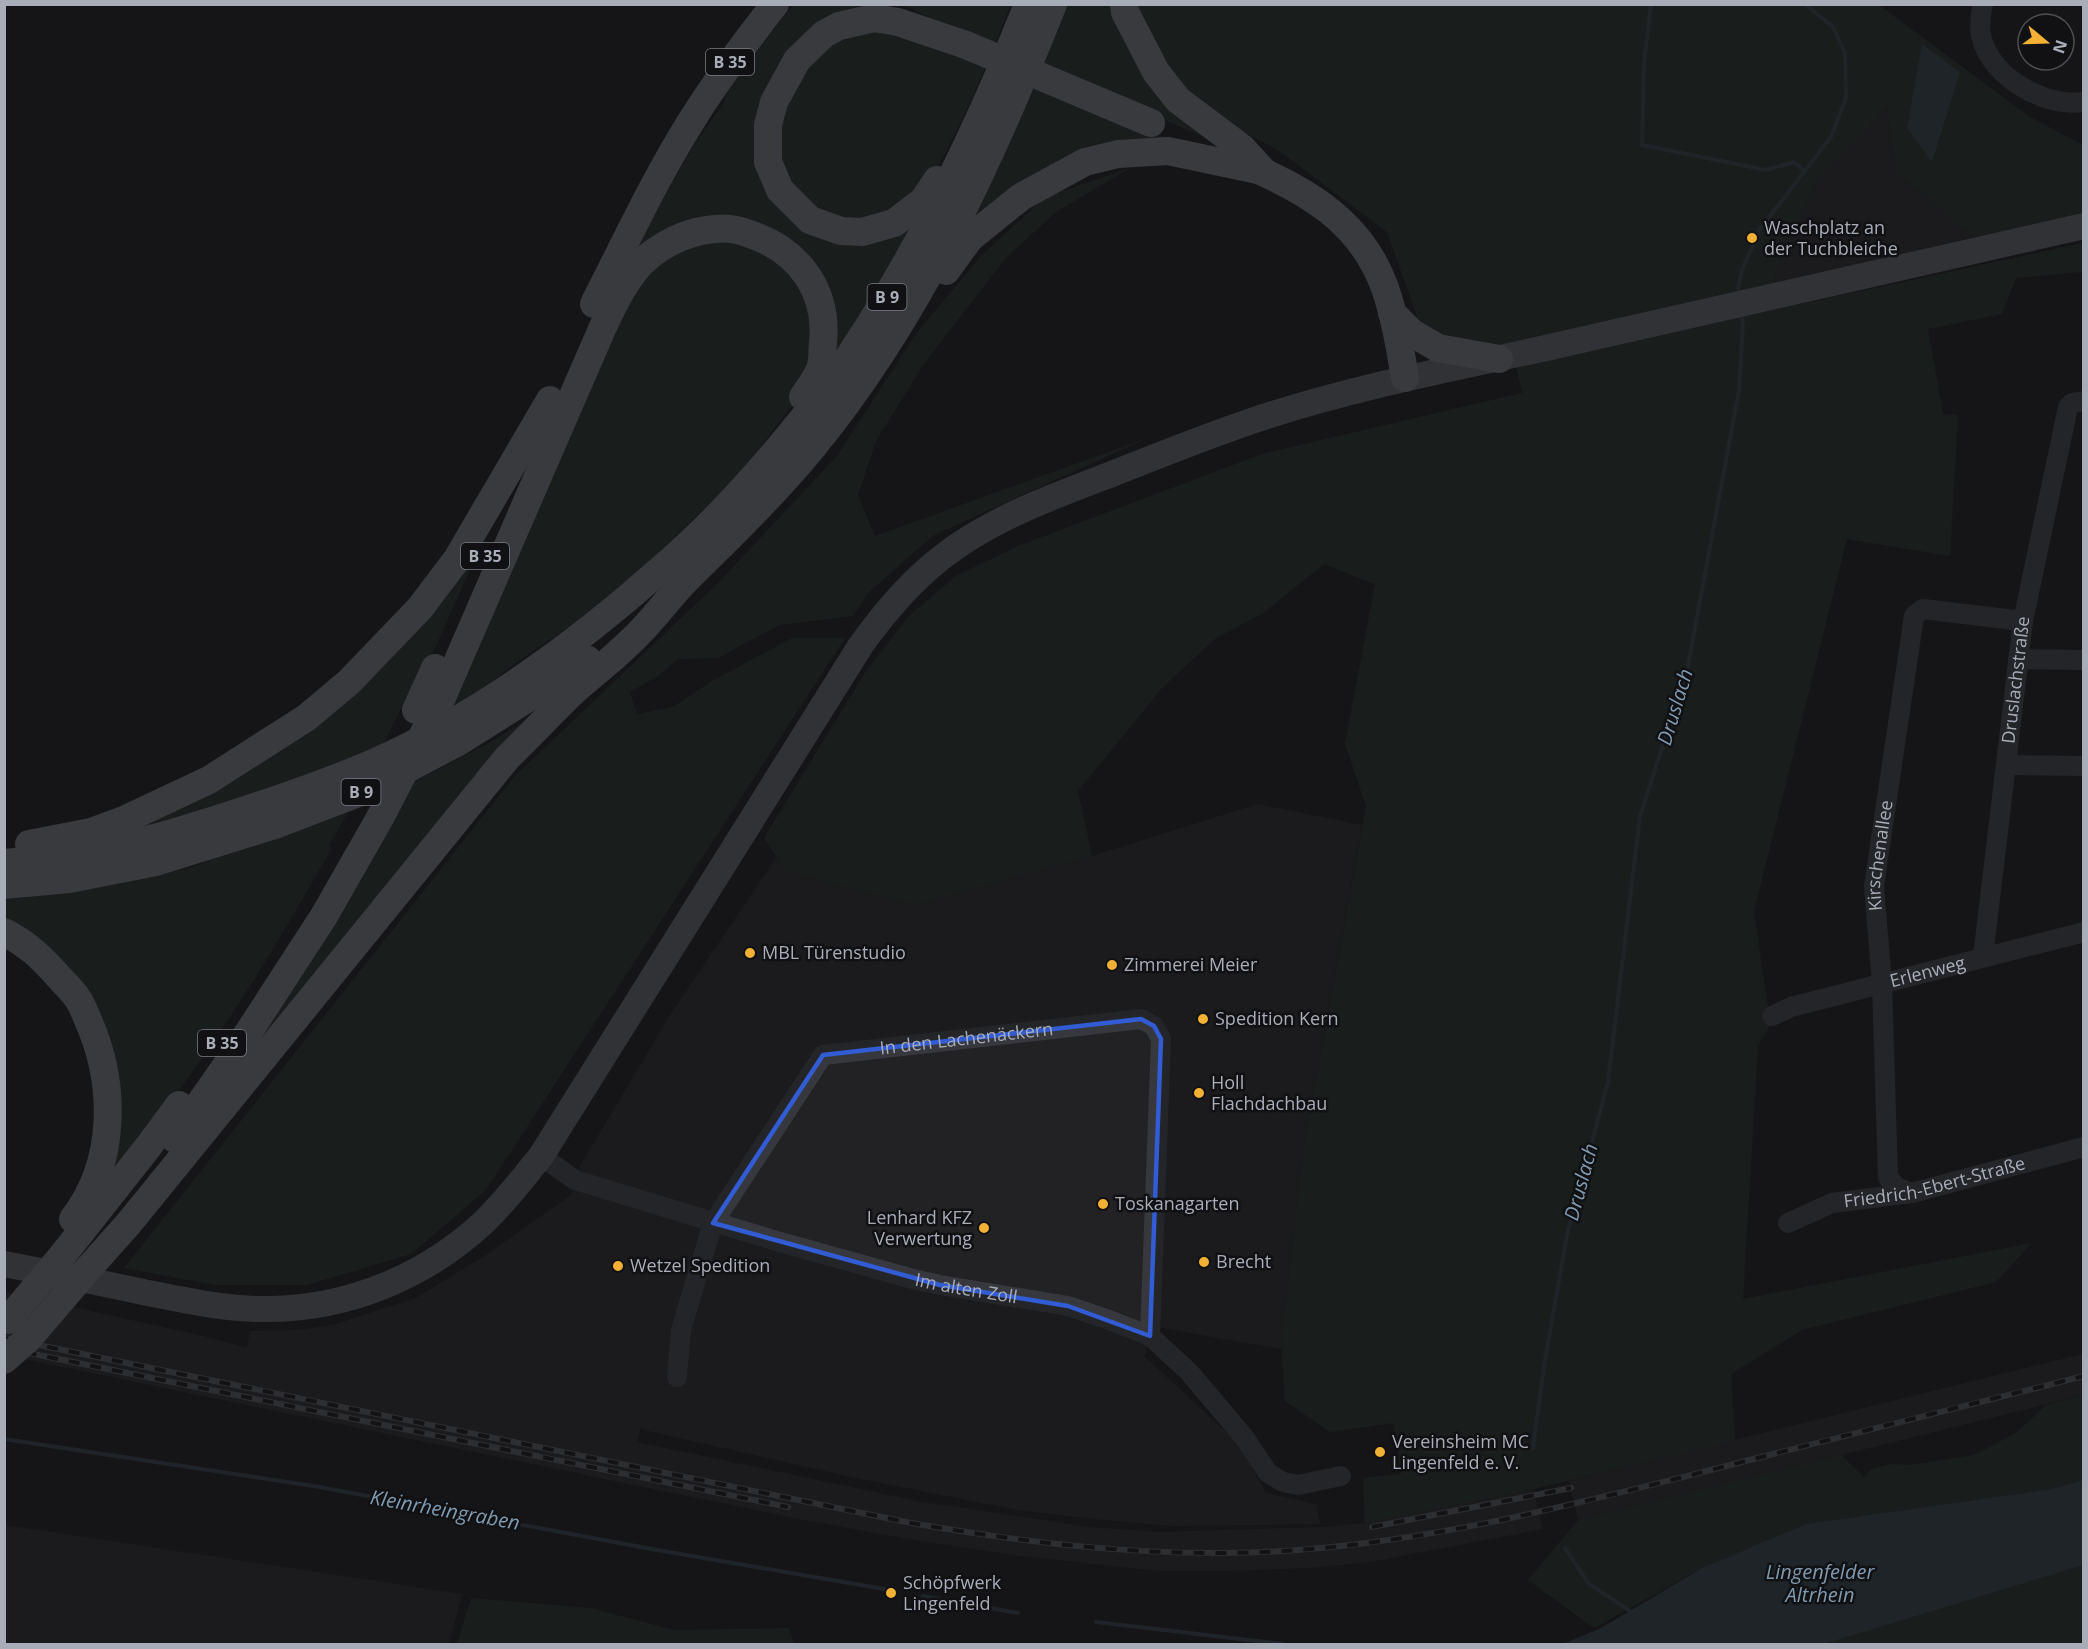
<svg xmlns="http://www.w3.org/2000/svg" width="2088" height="1649" viewBox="0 0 2088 1649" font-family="'Open Sans',sans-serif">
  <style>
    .built { fill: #222225 }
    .green { fill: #1e261f }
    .water { fill: #2c353c }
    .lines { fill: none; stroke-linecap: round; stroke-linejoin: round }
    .stream { stroke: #2c353c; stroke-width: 4 }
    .minor { stroke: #37383d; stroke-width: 20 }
    .major { stroke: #53555c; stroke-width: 26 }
    .highway { stroke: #63666e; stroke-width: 28 }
    .rail-casing { stroke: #4a4c52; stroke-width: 6 }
    .rail { stroke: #111113; stroke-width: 4; stroke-dasharray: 11; stroke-linecap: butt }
    .highway-bridge { stroke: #63666e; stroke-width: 28 }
    .marked { fill: none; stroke: #325cd3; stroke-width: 4.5; stroke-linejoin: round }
    .poi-dot { fill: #f2b134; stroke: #111113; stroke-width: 2 }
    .labels { text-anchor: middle; stroke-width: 5; stroke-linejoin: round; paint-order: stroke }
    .shield { fill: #111113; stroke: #7b7e86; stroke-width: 1.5 }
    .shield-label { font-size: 16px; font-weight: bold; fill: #a8adb8 }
    .poi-label { font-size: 18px; fill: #a8adb8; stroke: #111113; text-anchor: start }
    .street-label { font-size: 18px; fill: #a8adb8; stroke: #111113 }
    .water-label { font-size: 20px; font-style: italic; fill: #7f9bb3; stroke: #111113 }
  </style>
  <rect width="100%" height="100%" fill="#161618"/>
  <g class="built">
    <path d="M 1887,105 L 1895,171 L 1973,237 L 1772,286 L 1780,259 L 1818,180 Z"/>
    <path d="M 1258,804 L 1362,825 L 1304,1144 L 1281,1338 L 1282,1349 L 1150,1326 L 1145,1357 L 1238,1443 L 1266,1493 L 1316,1504 L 1320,1524 L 1172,1526 L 1094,1519 L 1018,1510 L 856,1478 L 640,1429 L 637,1442 L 922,1502 L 1089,1527 L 1159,1532 L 1322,1527 L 1365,1523 L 1533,1489 L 1543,1529 L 1369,1562 L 1310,1568 L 1228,1571 L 1159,1571 L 1014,1555 L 914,1540 L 794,1518 L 5,1355 L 5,1292 L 203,1336 L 247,1348 L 250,1331 L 300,1330 L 336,1324 L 416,1298 L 489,1253 L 571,1195 L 580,1166 L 669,1017 L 777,856 L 786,871 L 914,905 L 1092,856 Z"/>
    <path d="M 2083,1354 L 2083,1395 L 1578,1520 L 1569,1481 Z"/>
    <path d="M 4,1525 L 5,1525 L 462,1594 L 449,1644 L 5,1644 Z"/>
  </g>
  <g class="green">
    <path d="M 887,4 L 890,7 L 854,14 L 761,121 L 810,227 L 917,214 L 884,280 L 827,365 L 830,315 L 744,224 L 623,271 L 696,141 L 722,106 L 730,86 L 793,5 Z"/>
    <path d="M 905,5 L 1011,5 L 995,44 L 936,22 Z"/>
    <path d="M 1064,5 L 1116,5 L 1224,145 L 1145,112 L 1041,62 Z"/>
    <path d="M 1132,5 L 1879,5 L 2030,117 L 2083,145 L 2083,215 L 1973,237 L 1895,171 L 1887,106 L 1818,180 L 1780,259 L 1764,312 L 2083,243 L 2083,272 L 2016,278 L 2002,314 L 1928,329 L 1943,414 L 1958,415 L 1950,556 L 1847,539 L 1754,912 L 1768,1007 L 1774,1019 L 1758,1046 L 1743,1299 L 2032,1243 L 1996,1282 L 1802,1330 L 1731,1374 L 1735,1441 L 1533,1489 L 1365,1523 L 1363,1478 L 1401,1474 L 1394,1423 L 1330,1432 L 1285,1401 L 1281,1338 L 1304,1144 L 1366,806 L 1345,744 L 1375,584 L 1324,564 L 1262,614 L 1216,638 L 1162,688 L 1078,791 L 1092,856 L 914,905 L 786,871 L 764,838 L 866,671 L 909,616 L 956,576 L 1018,546 L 1262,454 L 1522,393 L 1512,344 L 1477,347 L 1422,330 L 1387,232 L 1278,150 L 1211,115 L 1168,75 Z"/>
    <path d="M 868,24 L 986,66 L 964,116 L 933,177 L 873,224 L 804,208 L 771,142 L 805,59 Z"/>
    <path d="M 1032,86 L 1055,91 L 1170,140 L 1136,143 L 966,232 Z"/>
    <path d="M 1130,168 L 1056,212 L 1005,259 L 923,365 L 876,441 L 858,495 L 875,536 L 1150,437 L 934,535 L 869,592 L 853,616 L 779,625 L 718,658 L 678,659 L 658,676 L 630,692 L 637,714 L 673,707 L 712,681 L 792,638 L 845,638 L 486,1190 L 411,1254 L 307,1285 L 215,1285 L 124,1268 L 515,776 L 718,583 L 837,456 L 918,331 L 982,255 L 1045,197 Z"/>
    <path d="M 711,235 L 779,254 L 819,321 L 798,398 L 750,460 L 719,494 L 645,566 L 580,619 L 506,670 L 488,686 L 458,703 L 447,707 L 640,275 Z"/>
    <path d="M 481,545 L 423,675 L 406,698 L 384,743 L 346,760 L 229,805 L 94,839 L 223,779 Z"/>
    <path d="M 549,706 L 174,1155 L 412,783 L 487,744 Z"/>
    <path d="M 348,812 L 329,846 L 332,848 C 289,923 245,998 195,1068 C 162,1114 128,1158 94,1203 L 109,1061 L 5,924 L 4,900 L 82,890 L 189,868 L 218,857 L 260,845 Z"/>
    <path d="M 2083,1395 L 2083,1480 L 2052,1489 L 1806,1524 L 1702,1568 L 1594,1628 L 1528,1580 L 1578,1520 L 1841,1455 L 1864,1477 L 1871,1469 L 1891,1464 L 1910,1465 L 1974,1455 L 2016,1433 L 2046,1405 Z"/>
    <path d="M 2083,1565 L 2083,1644 L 1824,1644 L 2070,1568 Z"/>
    <path d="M 471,1598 L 590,1608 L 674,1630 L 788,1628 L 795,1644 L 457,1644 Z"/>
  </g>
  <g class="water">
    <path d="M 1922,44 L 1960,72 L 1932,162 L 1907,128 Z"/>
    <path d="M 2083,1480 L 2083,1565 L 1824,1644 L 1563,1644 L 1601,1628 L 1702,1568 L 1806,1524 L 2052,1489 Z"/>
  </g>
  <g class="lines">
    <g class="stream">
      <path d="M 1651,4 L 1644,63 L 1642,145 L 1766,170 L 1794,162 L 1805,171"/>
      <path d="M 1739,295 L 1738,287 L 1742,270 L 1760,229 L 1831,137 L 1846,98 L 1845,53 L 1833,27 L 1805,4"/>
      <path d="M 4,1439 L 314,1486 L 657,1550 L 884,1589"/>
      <path d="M 1533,1448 L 1544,1366 L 1567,1235 L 1608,1082 L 1640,816 L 1687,671 L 1739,390 L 1743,324 L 1741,312"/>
      <path d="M 1565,1548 L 1589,1584 L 1630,1611"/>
      <path d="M 923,1596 L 1018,1613"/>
      <path d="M 1096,1622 L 1283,1644"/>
    </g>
    <g class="minor">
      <path d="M 1983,4 C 1981,12 1980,20 1980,28 C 1983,73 2042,108 2084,102"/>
      <path d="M 2018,659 L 2084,660"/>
      <path d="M 2007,765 L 2084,766"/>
      <path id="s1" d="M 1983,957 L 2023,621 L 2068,407 L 2072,403 L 2084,401"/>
      <path id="s2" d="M 1772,1016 L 1791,1007 L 2084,932"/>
      <path id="s3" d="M 541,1156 L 575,1180 L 780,1242 L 913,1279 L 940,1285 L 1068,1306 L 1109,1320 L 1150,1336 L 1189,1372 L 1244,1437 L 1268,1473 L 1283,1482 L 1298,1485 L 1341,1476"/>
      <path id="s4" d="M 1912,1193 L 1896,1187 L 1888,1177 L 1882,984 L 1874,886 L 1914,616 L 1923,609 L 2023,621"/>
      <path id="s5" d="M 1788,1223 L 1832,1203 L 1912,1193 L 2084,1147"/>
      <path id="s6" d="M 677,1377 L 681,1330 L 713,1223 L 823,1055 L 1141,1019 L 1154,1026 L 1161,1039 L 1150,1336"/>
    </g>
    <path class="major" d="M 4,1264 C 51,1273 97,1282 143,1292 C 185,1300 227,1310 270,1309 C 350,1308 426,1276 484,1222 C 505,1202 523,1178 541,1156 L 861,645 C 884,613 910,582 941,558 C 990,519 1054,496 1112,474 C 1165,453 1219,431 1273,414 C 1374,382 1478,364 1581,340 C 1749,301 1916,265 2084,226"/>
    <g class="highway">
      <path d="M 1124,4 L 1125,12 L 1156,72 L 1178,100 L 1242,148 L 1263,171"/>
      <path d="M 1245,164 C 1306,190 1361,221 1385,288 C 1395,317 1400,348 1405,378"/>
      <path d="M 937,180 L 923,201 L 894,223 L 862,232 L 841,231 L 810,220 L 780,190 L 768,162 L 768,125 L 774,102 L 797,60 L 824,34 L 839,26 L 874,18 L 898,22 L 966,45"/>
      <path d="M 946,271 L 970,238 L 1021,197 L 1085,162 L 1118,154 L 1168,151 L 1263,171"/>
      <path d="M 594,304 C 625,243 654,181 690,123 C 716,81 745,43 775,4"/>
      <path d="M 1392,313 L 1412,333 L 1438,348 L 1499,359"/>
      <path d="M 440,702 L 602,329 C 613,305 628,273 649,256 C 668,241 690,231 715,229 C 730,227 742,231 755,236 C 801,253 828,293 823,342 C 822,351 823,362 820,369 C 816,379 809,388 803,397"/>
      <path d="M 416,710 L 435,668"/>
      <path d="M 29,844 L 91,832 L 126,819 L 209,780 L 306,718 L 349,682 L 420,608 L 457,559 L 550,400"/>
      <path d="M 4,863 C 28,861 52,859 75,855 C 129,847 181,831 233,814 C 280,799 327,783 373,763 C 476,718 577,644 660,570 C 709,528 752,481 792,432 C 806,415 820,399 832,382 C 913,265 976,136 1028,4"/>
      <path d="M 4,885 L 69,879 L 156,862 L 275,825 L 369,789 L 460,741 L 588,660"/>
      <path d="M 4,932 C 26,943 41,957 57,975 C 64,983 72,990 78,999 C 82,1005 85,1013 88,1020 C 116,1083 117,1162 73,1219"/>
      <path d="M 175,1139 L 235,1053 L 324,916 L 381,816"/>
      <path d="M 62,1256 L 148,1147 L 179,1105"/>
      <path d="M 88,1269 L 129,1223 L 507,758 C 530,736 551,713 574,691 C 593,674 613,659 631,641 C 652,622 668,598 688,578 C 731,536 774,494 812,448 C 919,318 991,160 1053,4"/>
    </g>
    <g class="rail-casing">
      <g id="rail">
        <path d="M 4,1338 L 911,1523 C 1028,1543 1145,1557 1263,1552 C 1411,1546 1556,1509 1699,1473 C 1827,1440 1955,1408 2084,1376"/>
        <path d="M 4,1348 L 788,1507"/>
        <path d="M 1372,1527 L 1571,1488"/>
      </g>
    </g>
    <use href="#rail" class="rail"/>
    <g class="highway-bridge">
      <path d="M 966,45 L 1151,123"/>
      <path d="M 381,816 L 440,702"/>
      <path d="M 8,1320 L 62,1256"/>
      <path d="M 4,1360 L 29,1338 L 88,1269"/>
    </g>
  </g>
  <path d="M0 0H2088V1649H0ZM 1141,1019 L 1154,1026 L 1161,1039 L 1150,1336 L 1068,1306 L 940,1285 L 713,1223 L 823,1055 Z" fill="#161618" fill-opacity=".55" fill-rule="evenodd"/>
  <path class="marked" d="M 1141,1019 L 1154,1026 L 1161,1039 L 1150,1336 L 1068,1306 L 940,1285 L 713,1223 L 823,1055 Z"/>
  <g class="poi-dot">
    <circle cx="1752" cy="238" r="6"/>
    <circle cx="750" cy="953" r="6"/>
    <circle cx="1112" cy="965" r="6"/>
    <circle cx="1203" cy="1019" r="6"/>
    <circle cx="1199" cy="1093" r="6"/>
    <circle cx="1103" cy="1204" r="6"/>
    <circle cx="984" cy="1228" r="6"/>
    <circle cx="1204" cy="1262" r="6"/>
    <circle cx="618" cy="1266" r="6"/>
    <circle cx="1380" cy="1452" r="6"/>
    <circle cx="891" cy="1593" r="6"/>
  </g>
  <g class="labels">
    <g class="shield">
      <rect x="706" y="49" width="48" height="26" rx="4.5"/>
      <rect x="867.5" y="284" width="39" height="26" rx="4.5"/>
      <rect x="461" y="543" width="48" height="26" rx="4.5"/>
      <rect x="341.5" y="779" width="39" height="26" rx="4.5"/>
      <rect x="198" y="1030" width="48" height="26" rx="4.5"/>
    </g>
    <g class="shield-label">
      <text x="730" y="68">B 35</text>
      <text x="887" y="303">B 9</text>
      <text x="485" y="562">B 35</text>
      <text x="361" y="798">B 9</text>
      <text x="222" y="1049">B 35</text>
    </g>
    <g class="poi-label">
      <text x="1764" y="234">Waschplatz an<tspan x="1764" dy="21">der Tuchbleiche</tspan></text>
      <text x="762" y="959">MBL Türenstudio</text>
      <text x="1124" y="971">Zimmerei Meier</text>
      <text x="1215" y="1025">Spedition Kern</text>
      <text x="1211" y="1089">Holl<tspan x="1211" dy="21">Flachdachbau</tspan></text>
      <text x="1115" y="1210">Toskanagarten</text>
      <text x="972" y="1224" text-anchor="end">Lenhard KFZ<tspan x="972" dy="21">Verwertung</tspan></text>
      <text x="1216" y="1268">Brecht</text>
      <text x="630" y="1272">Wetzel Spedition</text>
      <text x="1392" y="1448">Vereinsheim MC<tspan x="1392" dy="21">Lingenfeld e. V.</tspan></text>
      <text x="903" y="1589">Schöpfwerk<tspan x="903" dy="21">Lingenfeld</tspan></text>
    </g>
    <g class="street-label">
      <text dy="6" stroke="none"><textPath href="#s1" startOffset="279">Druslachstraße</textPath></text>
      <text dy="6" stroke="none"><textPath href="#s4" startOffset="352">Kirschenallee</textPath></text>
      <text dy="6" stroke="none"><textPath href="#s2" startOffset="162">Erlenweg</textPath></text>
      <text dy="6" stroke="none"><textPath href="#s6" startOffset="504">In den Lachenäckern</textPath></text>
      <text dy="6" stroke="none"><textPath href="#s5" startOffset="153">Friedrich-Ebert-Straße</textPath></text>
      <text dy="6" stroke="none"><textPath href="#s3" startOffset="448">Im alten Zoll</textPath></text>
    </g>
    <g class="water-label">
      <text transform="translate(1675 707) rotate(-73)" y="7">Druslach</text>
      <text transform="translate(1581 1182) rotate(-75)" y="7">Druslach</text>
      <text transform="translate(445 1510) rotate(10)" y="7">Kleinrheingraben</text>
      <text x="1820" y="1579">Lingenfelder<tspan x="1820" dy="23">Altrhein</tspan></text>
    </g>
  </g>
  <rect width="2088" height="1649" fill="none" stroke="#a8adb8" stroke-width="12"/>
  <g transform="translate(2046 42) rotate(109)"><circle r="28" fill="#111113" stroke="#4d4f55" stroke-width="1.5"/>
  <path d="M0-4.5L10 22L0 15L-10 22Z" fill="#f2b134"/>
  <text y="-9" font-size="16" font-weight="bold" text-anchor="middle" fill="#a8adb8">N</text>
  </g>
</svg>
